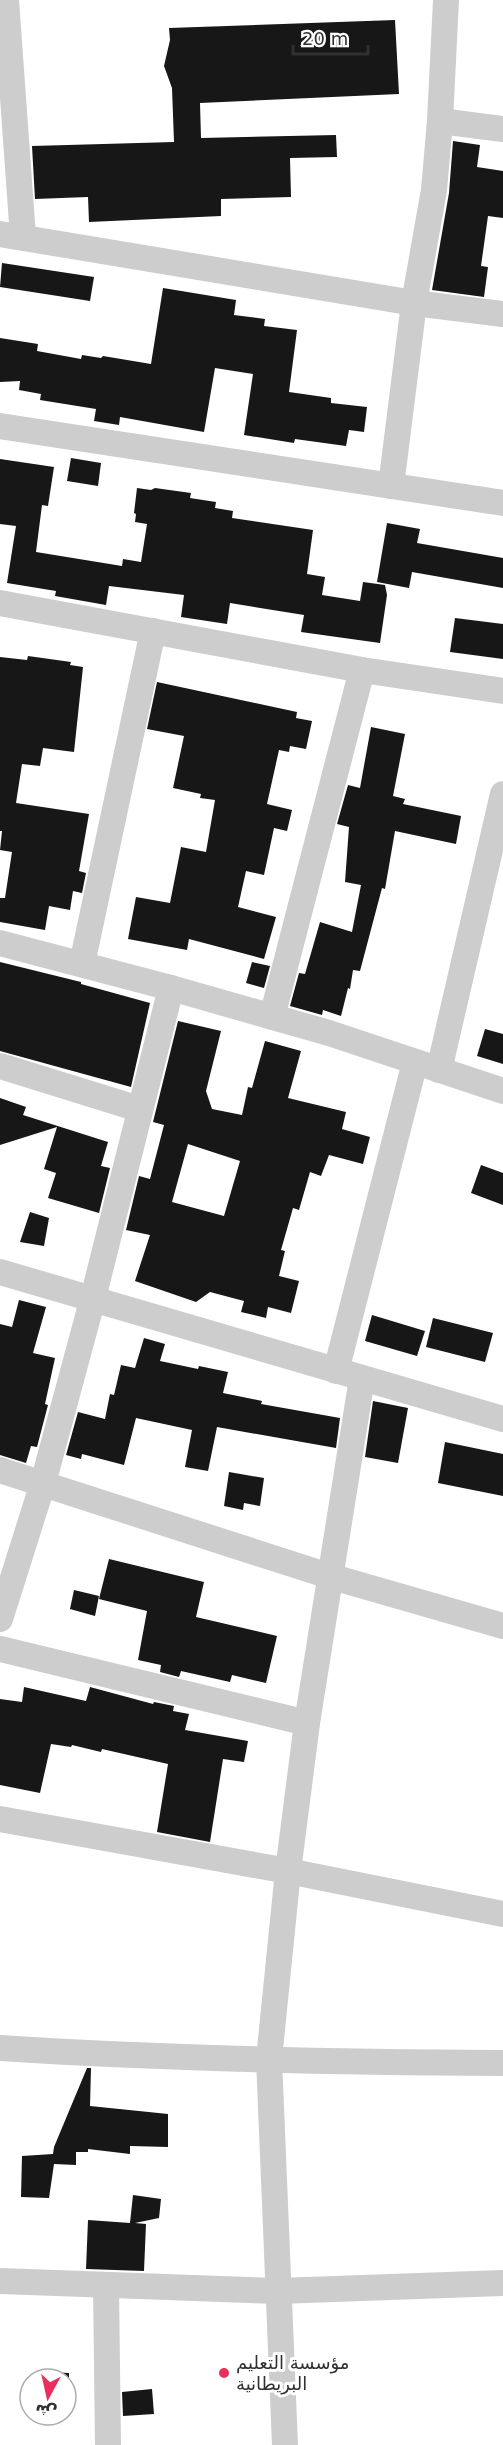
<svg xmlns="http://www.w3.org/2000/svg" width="503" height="2445" viewBox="0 0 503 2445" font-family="'DejaVu Sans',Cairo,sans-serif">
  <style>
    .building { fill: #171717; fill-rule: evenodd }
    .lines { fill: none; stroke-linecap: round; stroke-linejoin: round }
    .minor { stroke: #cdcdcd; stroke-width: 26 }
    .poi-dot { fill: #e9305c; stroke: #fff; stroke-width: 2 }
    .labels { text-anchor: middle; stroke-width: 6; stroke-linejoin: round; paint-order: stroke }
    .poi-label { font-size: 18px; fill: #303030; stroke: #fff; text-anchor: start }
  </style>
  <rect width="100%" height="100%" fill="#fff"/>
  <g class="building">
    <path d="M 395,20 L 399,94 L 200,103 L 201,138 L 336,135 L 337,157 L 290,158 L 291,197 L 221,199 L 221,216 L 89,222 L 88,197 L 35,199 L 32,146 L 174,142 L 172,88 L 164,66 L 170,40 L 169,28 Z"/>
    <path d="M 453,141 L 480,145 L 477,167 L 503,171 L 503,218 L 488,216 L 481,266 L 488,267 L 484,297 L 432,290 L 449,193 Z"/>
    <path d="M 2,263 L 94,277 L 90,301 L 0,287 Z"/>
    <path d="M 163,288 L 236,300 L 234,315 L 265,319 L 264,326 L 297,330 L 289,392 L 331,398 L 331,403 L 367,407 L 364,432 L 349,430 L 346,446 L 295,439 L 294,443 L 244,435 L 253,374 L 215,368 L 204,432 L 120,417 L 119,425 L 94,421 L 96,409 L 40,400 L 41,394 L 19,390 L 20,381 L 0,382 L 0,338 L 38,344 L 37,351 L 81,359 L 82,355 L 101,358 L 103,356 L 151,364 Z"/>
    <path d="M 71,458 L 101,463 L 98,486 L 67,481 Z"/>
    <path d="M 0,459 L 54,467 L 48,506 L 42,505 L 36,552 L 122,566 L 123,559 L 141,562 L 147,524 L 135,522 L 136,514 L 134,513 L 137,488 L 151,490 L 155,488 L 191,493 L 190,498 L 216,502 L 215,508 L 233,511 L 232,518 L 313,530 L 307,574 L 325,577 L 322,595 L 360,601 L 363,582 L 385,585 L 387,595 L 380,643 L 301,632 L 304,615 L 230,603 L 227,624 L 181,617 L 184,595 L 109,586 L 106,605 L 55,596 L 56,591 L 7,583 L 16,526 L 0,524 Z"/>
    <path d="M 387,523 L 420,529 L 417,543 L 503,558 L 503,588 L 412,572 L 409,588 L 377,582 Z"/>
    <path d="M 455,618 L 503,624 L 503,659 L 450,652 Z"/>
    <path d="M 28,656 L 71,662 L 70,665 L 83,667 L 74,752 L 43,748 L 40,766 L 22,764 L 16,803 L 89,814 L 79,871 L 86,873 L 82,893 L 73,891 L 70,910 L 49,906 L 45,930 L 0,922 L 0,898 L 5,898 L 12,852 L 0,850 L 2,831 L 0,831 L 0,657 L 27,660 Z"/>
    <path d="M 157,682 L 297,712 L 296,718 L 312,721 L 306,749 L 290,746 L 289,752 L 279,750 L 267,804 L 292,810 L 287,831 L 274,828 L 264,875 L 246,871 L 238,907 L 276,917 L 264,959 L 189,939 L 187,950 L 128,939 L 136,897 L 170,903 L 181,847 L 206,852 L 215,800 L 200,798 L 201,794 L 173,788 L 184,736 L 147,729 Z"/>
    <path d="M 371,727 L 405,734 L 393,796 L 405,799 L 403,804 L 461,816 L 456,844 L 395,831 L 385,889 L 382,888 L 360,971 L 353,970 L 350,989 L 348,988 L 341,1016 L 323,1010 L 322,1015 L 290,1006 L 299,973 L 305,974 L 320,922 L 352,932 L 361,885 L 345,882 L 349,827 L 337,824 L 348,785 L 360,788 Z"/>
    <path d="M 0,962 L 81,982 L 81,984 L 150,1003 L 131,1087 L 0,1051 Z"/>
    <path d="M 252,962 L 270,966 L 264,988 L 246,983 Z"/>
    <path d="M 178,1021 L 221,1031 L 206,1091 L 212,1109 L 242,1115 L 248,1087 L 252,1088 L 265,1041 L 301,1051 L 288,1098 L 346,1112 L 342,1129 L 370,1137 L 363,1164 L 329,1155 L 321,1176 L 310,1172 L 299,1210 L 293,1208 L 281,1250 L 285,1251 L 279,1276 L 299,1281 L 291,1313 L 268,1307 L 266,1318 L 241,1312 L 244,1301 L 210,1292 L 196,1302 L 135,1281 L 150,1235 L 126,1230 L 139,1176 L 150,1179 L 164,1125 L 153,1122 ZM 188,1144 L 240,1161 L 224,1216 L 172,1202 Z"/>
    <path d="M 485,1029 L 503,1034 L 503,1064 L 477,1056 Z"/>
    <path d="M 0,1098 L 26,1107 L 23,1115 L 108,1142 L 101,1166 L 110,1168 L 99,1213 L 48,1198 L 56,1173 L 44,1169 L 57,1127 L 0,1145 Z"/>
    <path d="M 481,1165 L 503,1173 L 503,1205 L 471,1193 Z"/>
    <path d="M 30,1212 L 49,1218 L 44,1246 L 20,1242 Z"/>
    <path d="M 19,1300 L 46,1307 L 33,1353 L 55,1358 L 45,1404 L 48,1405 L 37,1447 L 31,1446 L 26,1463 L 0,1455 L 0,1324 L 12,1327 Z"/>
    <path d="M 372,1315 L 425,1331 L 417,1356 L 365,1341 Z"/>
    <path d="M 433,1318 L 493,1333 L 485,1362 L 426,1347 Z"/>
    <path d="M 144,1338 L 165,1344 L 160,1361 L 198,1369 L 199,1366 L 228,1372 L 223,1393 L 262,1401 L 261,1404 L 340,1418 L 336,1448 L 217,1427 L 208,1471 L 185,1467 L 192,1430 L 136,1418 L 124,1465 L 82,1454 L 81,1459 L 66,1455 L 78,1412 L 105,1419 L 110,1394 L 114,1395 L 121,1365 L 135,1368 Z"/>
    <path d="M 373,1401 L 408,1408 L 398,1463 L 365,1457 Z"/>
    <path d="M 445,1442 L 503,1454 L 503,1496 L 438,1483 Z"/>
    <path d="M 229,1472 L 264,1478 L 260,1506 L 244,1503 L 243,1510 L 224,1506 Z"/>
    <path d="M 109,1559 L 204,1582 L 196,1617 L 277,1636 L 266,1683 L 232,1675 L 230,1682 L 181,1671 L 179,1677 L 160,1672 L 161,1665 L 138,1660 L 147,1611 L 99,1599 Z"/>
    <path d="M 74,1590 L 99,1596 L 95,1616 L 70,1609 Z"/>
    <path d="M 24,1687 L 86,1701 L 90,1687 L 153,1704 L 154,1702 L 174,1706 L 173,1711 L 189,1714 L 185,1730 L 248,1741 L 244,1762 L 223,1759 L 210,1842 L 157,1832 L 168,1764 L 102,1749 L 101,1752 L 72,1745 L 71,1747 L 51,1744 L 40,1793 L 0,1785 L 0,1699 L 22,1702 Z"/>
    <path d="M 87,2068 L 91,2068 L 90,2106 L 168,2114 L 168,2147 L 130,2146 L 130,2154 L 88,2149 L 88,2152 L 76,2152 L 76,2165 L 54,2164 L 49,2198 L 21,2197 L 22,2156 L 53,2154 L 54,2147 Z"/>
    <path d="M 133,2195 L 161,2199 L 159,2218 L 135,2223 L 146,2224 L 144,2271 L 86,2269 L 88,2220 L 130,2223 Z"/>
    <path d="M 46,2372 L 69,2373 L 69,2410 L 66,2410 L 66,2379 L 46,2379 Z"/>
    <path d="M 152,2389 L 154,2414 L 123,2416 L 122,2392 Z"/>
  </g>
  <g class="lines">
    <g class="minor">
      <path d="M 6,0 L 23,237"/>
      <path d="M 440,121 L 503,129"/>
      <path d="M 0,234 L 414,303 L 503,314"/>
      <path d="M 0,426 L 503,503"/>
      <path d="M 391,486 L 414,303 L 434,190 L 440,121 L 446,0"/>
      <path d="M 0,603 L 362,670 L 503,691"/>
      <path d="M 0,943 L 171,988 L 329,1033 L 503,1091"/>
      <path d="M 82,964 L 153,631"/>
      <path d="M 272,1017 L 362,670"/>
      <path d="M 0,1066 L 139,1109"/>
      <path d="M 439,1070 L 503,794"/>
      <path d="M 0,1272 L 503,1419"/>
      <path d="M 336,1371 L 415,1062"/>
      <path d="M 0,1470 L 329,1576 L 503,1626"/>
      <path d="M 0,1619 L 43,1483 L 93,1298 L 171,988"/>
      <path d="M 0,1649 L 307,1723"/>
      <path d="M 0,1819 L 288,1871 L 503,1914"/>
      <path d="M 0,2048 C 167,2059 335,2062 503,2063"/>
      <path d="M 0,2281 L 278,2291 L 503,2283"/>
      <path d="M 106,2286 L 108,2445"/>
      <path d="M 285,2445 L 269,2059 L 288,1871 L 307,1723 L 362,1378"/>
    </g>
  </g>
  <circle class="poi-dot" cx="224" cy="2373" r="6"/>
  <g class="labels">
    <g class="poi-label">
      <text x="236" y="2369">مؤسسة التعليم<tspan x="236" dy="21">البريطانية</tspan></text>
    </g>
  </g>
  <g transform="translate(48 2397) rotate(188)"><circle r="28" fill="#ffffff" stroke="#acacac" stroke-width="1.5"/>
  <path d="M0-4.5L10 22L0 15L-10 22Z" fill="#e9305c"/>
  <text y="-9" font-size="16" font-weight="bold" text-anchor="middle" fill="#303030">ش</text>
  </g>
  <path d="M293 45v9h75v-9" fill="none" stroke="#303030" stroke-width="3"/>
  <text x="302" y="45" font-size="18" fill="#303030" stroke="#ffffff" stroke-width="4.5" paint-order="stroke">20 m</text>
</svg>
